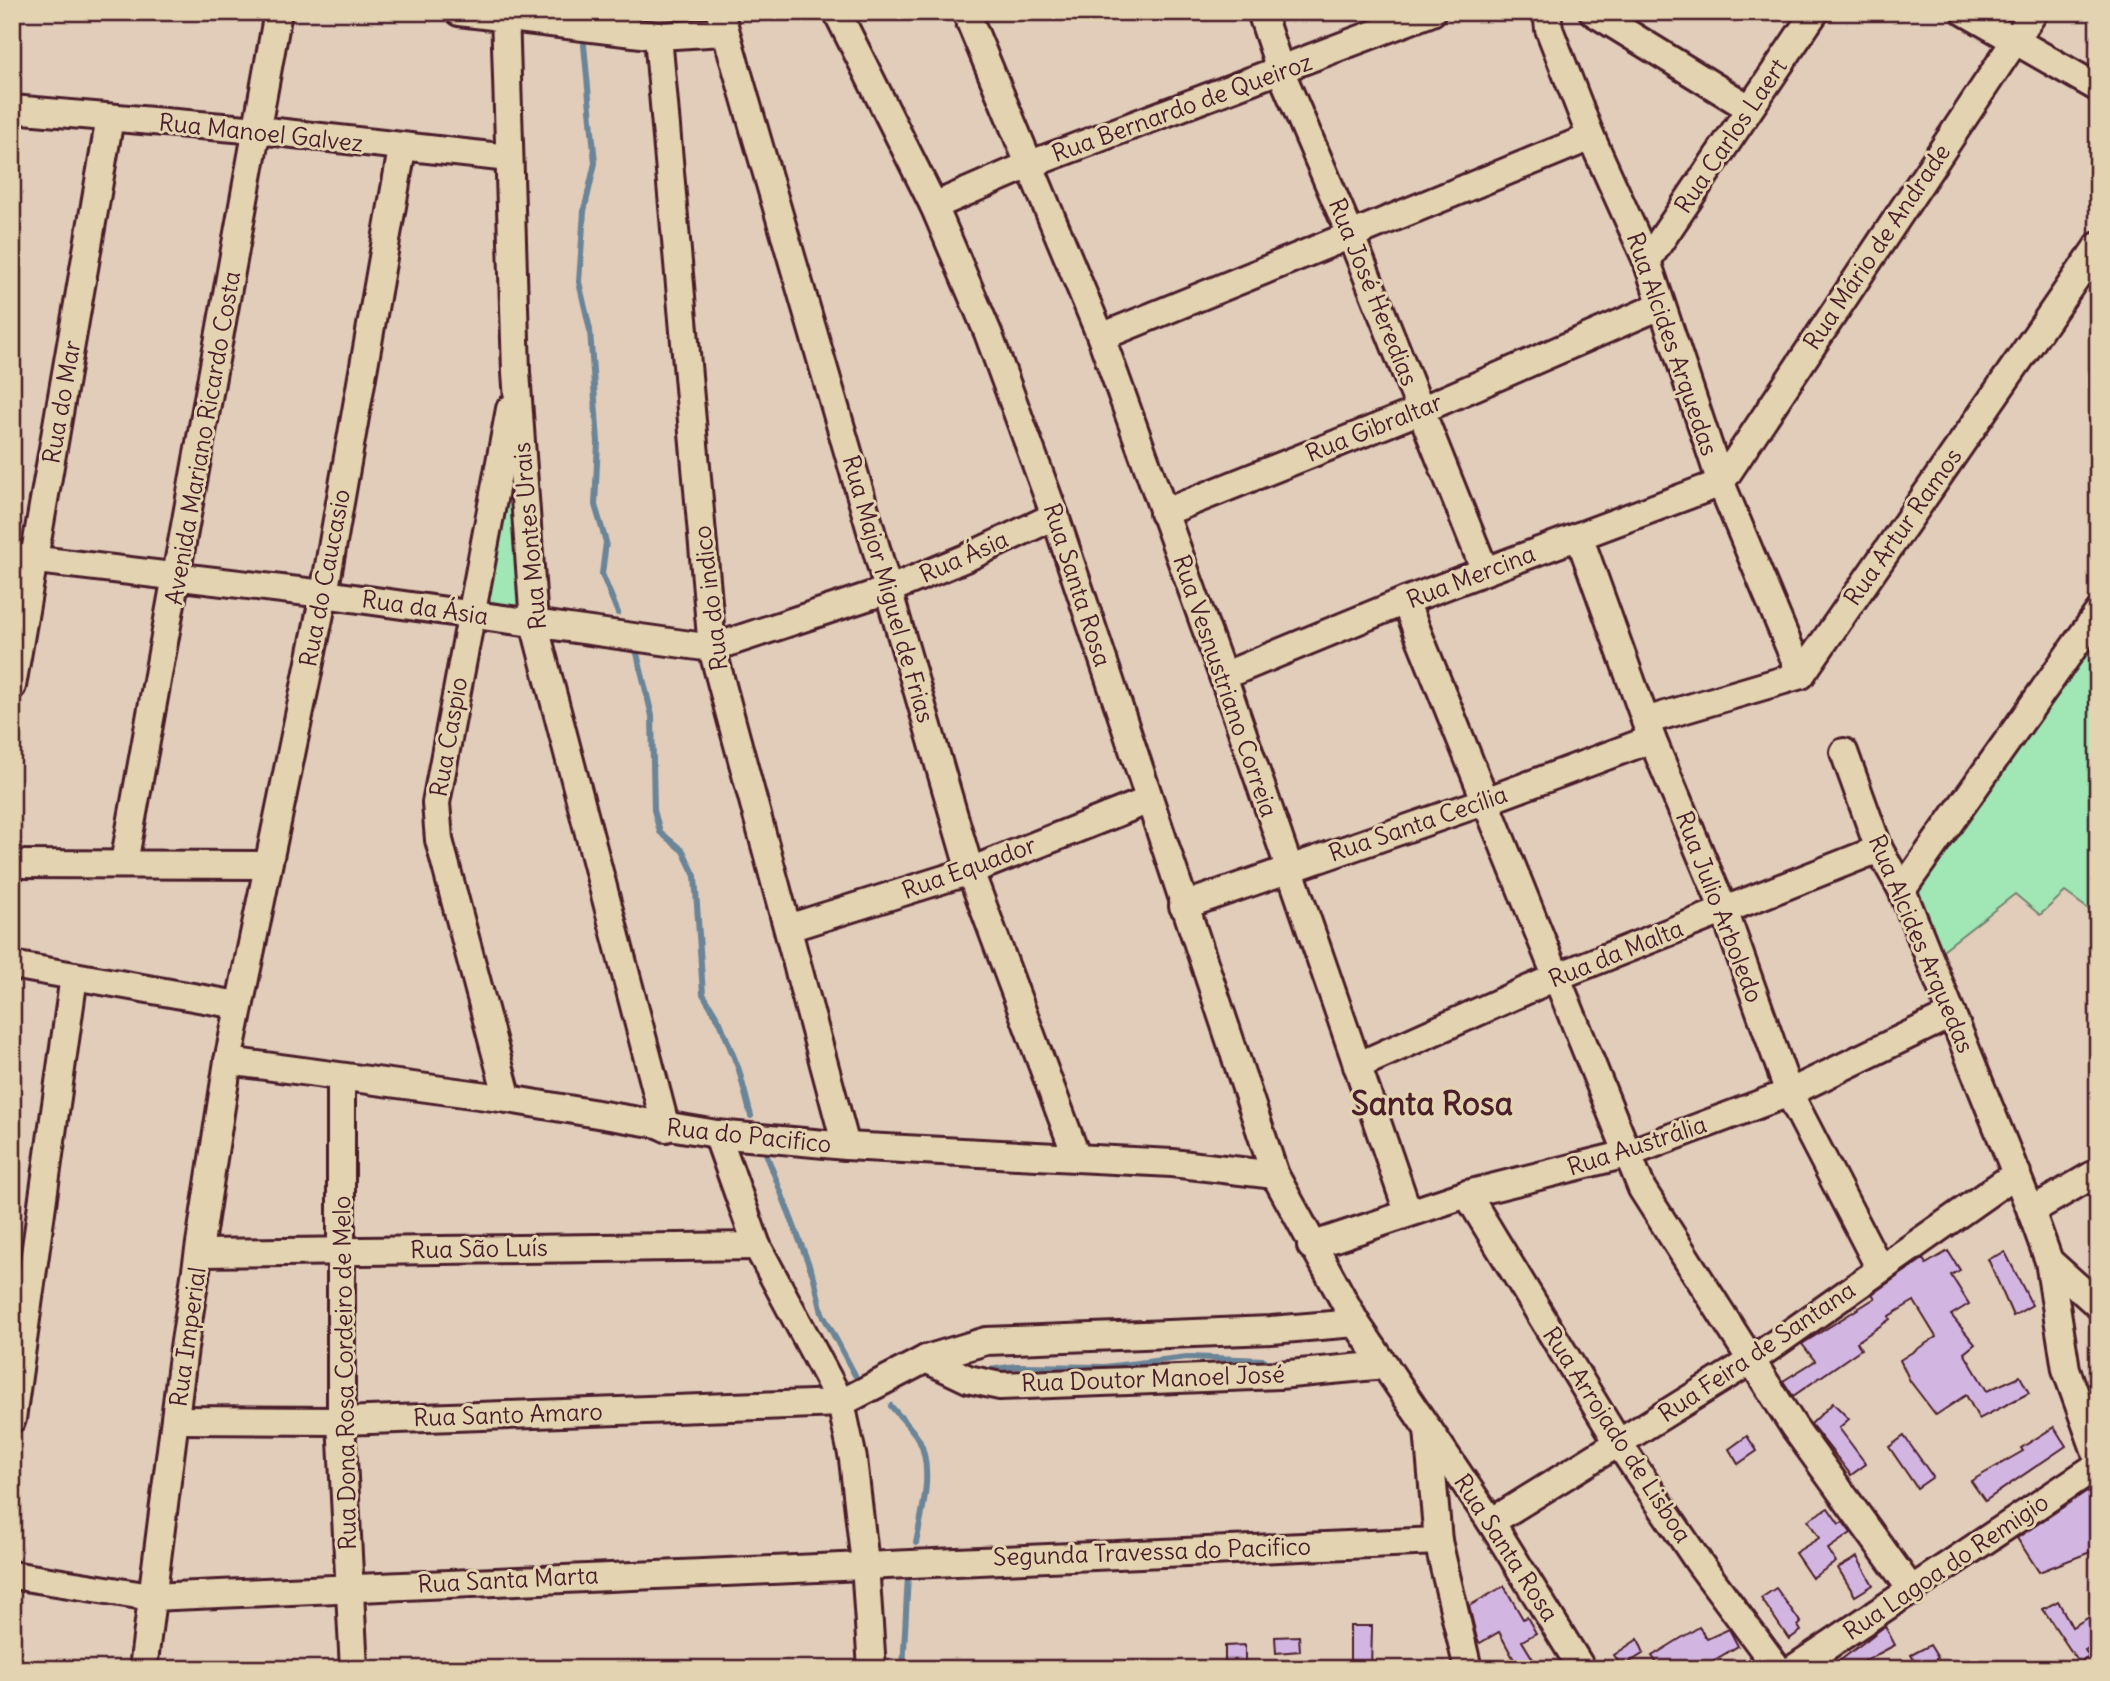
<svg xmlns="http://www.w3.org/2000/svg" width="2110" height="1681" viewBox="0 0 2110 1681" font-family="Delius,sans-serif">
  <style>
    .green { fill: #a0e7b5; stroke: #758370; stroke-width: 2 }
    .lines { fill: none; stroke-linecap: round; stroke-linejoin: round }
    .stream { stroke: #6a8498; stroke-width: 6 }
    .building { fill: #d3b5e2; stroke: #4a1f2b; stroke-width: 2 }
    .minor-casing { stroke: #4a1f2b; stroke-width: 32 }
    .minor { stroke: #e4d3b0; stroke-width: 26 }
    .labels { text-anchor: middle; stroke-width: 6; stroke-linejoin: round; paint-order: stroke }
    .street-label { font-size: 24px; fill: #4a1f2b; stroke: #e4d3b0 }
    .district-label { font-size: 32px; font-weight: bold; fill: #4a1f2b; stroke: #e4d3b0 }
  </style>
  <rect width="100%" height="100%" fill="#e1cdba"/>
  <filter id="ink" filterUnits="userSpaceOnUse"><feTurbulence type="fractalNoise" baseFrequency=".0143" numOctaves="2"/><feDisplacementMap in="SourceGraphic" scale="14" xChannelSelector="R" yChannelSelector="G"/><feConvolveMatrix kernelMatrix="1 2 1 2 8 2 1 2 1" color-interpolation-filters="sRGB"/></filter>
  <g filter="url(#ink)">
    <g class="green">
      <path d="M 514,420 L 524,611 L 481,607 Z"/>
      <path d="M 2082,644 L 2098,651 L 2098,916 L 2065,892 L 2040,915 L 2015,894 L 1934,957 L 1907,891 Z"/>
    </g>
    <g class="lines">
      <g class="stream">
        <path d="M 584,45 L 595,163 L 584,211 L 579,282 L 590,330 L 598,442 L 595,505 L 606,542 L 602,574 L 618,613"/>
        <path d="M 635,645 L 652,716 L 654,810 L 660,832 L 683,851 L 695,876 L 703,994 L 720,1022 L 739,1070 L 751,1116"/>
        <path d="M 764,1148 L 814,1278 L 822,1313 L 855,1375"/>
        <path d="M 983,1371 L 1016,1366 L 1105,1367 L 1187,1357 L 1264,1360"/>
        <path d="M 891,1406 C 899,1416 912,1428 919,1440 C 934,1470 922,1512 916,1543"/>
        <path d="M 903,1669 L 908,1575"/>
      </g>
    </g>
    <g class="building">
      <path d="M 1948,1251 L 1960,1270 L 1951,1275 L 1969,1304 L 1951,1315 L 1975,1344 L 1964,1353 L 1987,1391 L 2020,1376 L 2029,1393 L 1979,1419 L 1966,1395 L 1936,1415 L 1910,1381 L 1900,1360 L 1936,1337 L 1914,1301 L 1889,1316 L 1890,1319 L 1857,1342 L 1861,1349 L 1793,1396 L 1783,1381 L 1815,1361 L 1802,1344 L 1875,1298 L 1872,1294 L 1923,1259 L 1926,1264 Z"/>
      <path d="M 2005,1252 L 2032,1305 L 2013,1316 L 1988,1259 Z"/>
      <path d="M 1833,1403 L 1849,1419 L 1839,1428 L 1866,1464 L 1851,1475 L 1811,1424 Z"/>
      <path d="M 2054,1427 L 2066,1446 L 1985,1501 L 1971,1481 L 2023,1451 L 2021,1448 Z"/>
      <path d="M 1747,1436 L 1757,1451 L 1738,1464 L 1729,1449 Z"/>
      <path d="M 1904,1436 L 1933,1477 L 1917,1488 L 1889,1447 Z"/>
      <path d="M 2087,1491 L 2098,1506 L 2098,1549 L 2039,1572 L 2017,1538 Z"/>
      <path d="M 1828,1508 L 1839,1524 L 1843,1522 L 1851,1533 L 1828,1549 L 1836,1562 L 1812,1578 L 1795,1553 L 1819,1538 L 1808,1520 Z"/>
      <path d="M 1857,1557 L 1873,1585 L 1855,1596 L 1838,1568 Z"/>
      <path d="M 1504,1586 L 1523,1619 L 1527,1617 L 1536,1633 L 1522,1641 L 1539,1669 L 1519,1669 L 1499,1632 L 1480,1643 L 1477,1639 L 1469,1606 Z"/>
      <path d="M 1776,1588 L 1801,1623 L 1798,1626 L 1801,1631 L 1789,1639 L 1761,1598 Z"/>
      <path d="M 2058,1601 L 2072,1627 L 2098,1612 L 2098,1642 L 2085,1650 L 2089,1657 L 2079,1663 L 2043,1609 Z"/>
      <path d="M 1350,1626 L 1372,1626 L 1371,1669 L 1350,1669 Z"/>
      <path d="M 1885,1626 L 1895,1645 L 1850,1669 L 1829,1669 Z"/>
      <path d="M 1699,1627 L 1707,1639 L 1729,1629 L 1738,1646 L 1699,1669 L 1661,1669 L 1652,1656 Z"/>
      <path d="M 1299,1636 L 1300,1651 L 1276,1653 L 1275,1637 Z"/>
      <path d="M 1638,1639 L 1644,1653 L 1622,1667 L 1614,1655 Z"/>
      <path d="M 1245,1645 L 1245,1669 L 1225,1669 L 1225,1646 Z"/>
      <path d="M 1930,1645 L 1938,1658 L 1919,1669 L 1911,1655 Z"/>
    </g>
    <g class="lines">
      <g class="minor-casing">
        <g id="minor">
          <path d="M 459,12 L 658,36 L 724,32"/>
          <path d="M 505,12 L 516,372 L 534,623 L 666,1128"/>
          <path d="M 720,12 L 970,871 L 1077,1158"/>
          <path d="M 837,12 L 934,206 L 988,333 L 1055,516 L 1275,1175 L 1356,1323 L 1428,1429 L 1438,1541 L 1468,1669"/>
          <path d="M 966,12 L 1101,337 L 1223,676 L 1408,1212"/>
          <path d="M 1261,12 L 1281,72 L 1351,236 L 1485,571"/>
          <path d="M 1547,12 L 1549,29 L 1591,137 L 1647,261 L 1721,483 L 1801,675"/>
          <path d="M 1593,12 L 1749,108"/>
          <path d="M 1965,12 L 2098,88"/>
          <path d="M 658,36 L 712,648 L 846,1146"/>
          <path d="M 12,109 L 258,130 L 509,158"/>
          <path d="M 934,206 L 1031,164 L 1432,12"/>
          <path d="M 1647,261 L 1815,12"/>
          <path d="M 1101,337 L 1591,137"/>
          <path d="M 1163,513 L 1421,410 L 1660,306"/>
          <path d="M 1579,536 L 1652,739 L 1724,910 L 1789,1093 L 1880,1269"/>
          <path d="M 12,557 L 324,594 L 712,648 L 888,590 L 968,557 L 1055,516"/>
          <path d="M 1405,601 L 1642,1189 L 1794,1427 L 1913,1592"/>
          <path d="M 1223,676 L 1405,601 L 1721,483 L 2034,12"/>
          <path d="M 12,686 L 110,118"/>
          <path d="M 1645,721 L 1801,675 L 2098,246"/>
          <path d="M 1844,752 L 1879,849 L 1902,890 L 2031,1211 L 2049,1261 L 2066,1369 L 2098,1458"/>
          <path d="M 124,863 L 278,12"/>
          <path d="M 12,864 L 267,865"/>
          <path d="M 1902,890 L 2098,613"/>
          <path d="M 1183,906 L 1486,801 L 1652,739"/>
          <path d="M 788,928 L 970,871 L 1147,801"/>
          <path d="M 12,965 L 238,1005"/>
          <path d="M 228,1061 L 508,1099 L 717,1134 L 846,1146 L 1172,1163 L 1275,1175"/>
          <path d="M 1357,1066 L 1556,977 L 1879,849"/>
          <path d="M 341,1077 L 341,1421 L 354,1669"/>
          <path d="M 508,1099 L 439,840 L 436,803 L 510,409"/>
          <path d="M 717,1134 L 757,1246 L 841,1403 L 853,1459 L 865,1564 L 872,1669"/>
          <path d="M 1467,1194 L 1619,1444 L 1700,1564 L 1778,1669"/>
          <path d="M 2031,1211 L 2098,1172"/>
          <path d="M 1311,1246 L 1467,1194 L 1627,1154 L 1789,1093 L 1952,1014"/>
          <path d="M 200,1253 L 757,1246"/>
          <path d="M 2049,1261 L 2098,1305"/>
          <path d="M 926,1359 L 968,1379 L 1000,1386 L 1279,1375 L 1385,1365"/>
          <path d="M 12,1419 L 74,976"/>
          <path d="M 175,1420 L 341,1421 L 841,1403 L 926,1359 L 986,1341 L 1271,1330 L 1356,1323"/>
          <path d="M 1429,1430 L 1491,1522 L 1582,1669"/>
          <path d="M 1491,1522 L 1752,1360 L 2017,1173"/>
          <path d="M 12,1575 L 151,1597 L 1438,1541"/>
          <path d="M 143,1669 L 184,1348 L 228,1061 L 324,594 L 402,149"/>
          <path d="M 1793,1669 L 2098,1465"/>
        </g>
      </g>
      <use href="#minor" class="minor"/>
    </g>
  </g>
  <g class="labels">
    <g class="street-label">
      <text transform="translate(1182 108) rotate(-20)" y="8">Rua Bernardo de Queiroz</text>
      <text transform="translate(261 133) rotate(6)" y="8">Rua Manoel Galvez</text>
      <text transform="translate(1731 136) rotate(-56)" y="8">Rua Carlos Laert</text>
      <text transform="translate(1877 247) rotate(-56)" y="8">Rua Mário de Andrade</text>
      <text transform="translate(1373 292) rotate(68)" y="8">Rua José Heredias</text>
      <text transform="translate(1672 344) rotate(71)" y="8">Rua Alcides Arquedas</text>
      <text transform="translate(62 402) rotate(-80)" y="8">Rua do Mar</text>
      <text transform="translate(1374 428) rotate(-22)" y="8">Rua Gibraltar</text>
      <text transform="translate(203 438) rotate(-80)" y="8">Avenida Mariano Ricardo Costa</text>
      <text transform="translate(1903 527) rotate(-55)" y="8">Rua Artur Ramos</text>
      <text transform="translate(530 536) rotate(-95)" y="8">Rua Montes Urais</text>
      <text transform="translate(964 557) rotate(-24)" y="8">Rua Ásia</text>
      <text transform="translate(1471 577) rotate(-21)" y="8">Rua Mercina</text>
      <text transform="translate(325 578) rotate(-79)" y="8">Rua do Caucasio</text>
      <text transform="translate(1077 585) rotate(72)" y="8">Rua Santa Rosa</text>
      <text transform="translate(888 589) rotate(74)" y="8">Rua Major Miguel de Frias</text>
      <text transform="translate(711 598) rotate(-97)" y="8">Rua do indico</text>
      <text transform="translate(425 608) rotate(8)" y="8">Rua da Ásia</text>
      <text transform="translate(1225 686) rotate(71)" y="8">Rua Vesnustriano Correia</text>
      <text transform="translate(449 737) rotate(-80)" y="8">Rua Caspio</text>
      <text transform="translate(1418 824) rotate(-19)" y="8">Rua Santa Cecília</text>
      <text transform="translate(969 868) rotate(-20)" y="8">Rua Equador</text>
      <text transform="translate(1719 907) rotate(69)" y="8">Rua Julio Arboledo</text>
      <text transform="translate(1921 944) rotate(67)" y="8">Rua Alcides Arquedas</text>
      <text transform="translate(1616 954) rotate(-22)" y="8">Rua da Malta</text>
      <text transform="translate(749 1136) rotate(6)" y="8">Rua do Pacifico</text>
      <text transform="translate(1637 1146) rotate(-18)" y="8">Rua Austrália</text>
      <text transform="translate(479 1249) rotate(-1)" y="8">Rua São Luís</text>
      <text transform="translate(188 1337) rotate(-82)" y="8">Rua Imperial</text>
      <text transform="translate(1757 1352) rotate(-34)" y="8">Rua Feira de Santana</text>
      <text transform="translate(345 1373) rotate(-91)" y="8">Rua Dona Rosa Cordeiro de Melo</text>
      <text transform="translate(1153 1379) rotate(-2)" y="8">Rua Doutor Manoel José</text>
      <text transform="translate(508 1415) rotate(-2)" y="8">Rua Santo Amaro</text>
      <text transform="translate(1617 1435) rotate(57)" y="8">Rua Arrojado de Lisboa</text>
      <text transform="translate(1506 1548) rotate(57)" y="8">Rua Santa Rosa</text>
      <text transform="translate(1152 1552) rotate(-2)" y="8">Segunda Travessa do Pacifico</text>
      <text transform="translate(1946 1567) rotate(-34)" y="8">Rua Lagoa do Remigio</text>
      <text transform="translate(508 1580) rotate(-3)" y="8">Rua Santa Marta</text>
    </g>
    <g class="district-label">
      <text x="1432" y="1115">Santa Rosa</text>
    </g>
  </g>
  <rect width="2110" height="1681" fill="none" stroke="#e4d3b0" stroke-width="42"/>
  <rect x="21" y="21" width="2068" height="1639" fill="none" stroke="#4a1f2b" stroke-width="2.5" filter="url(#ink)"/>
</svg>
